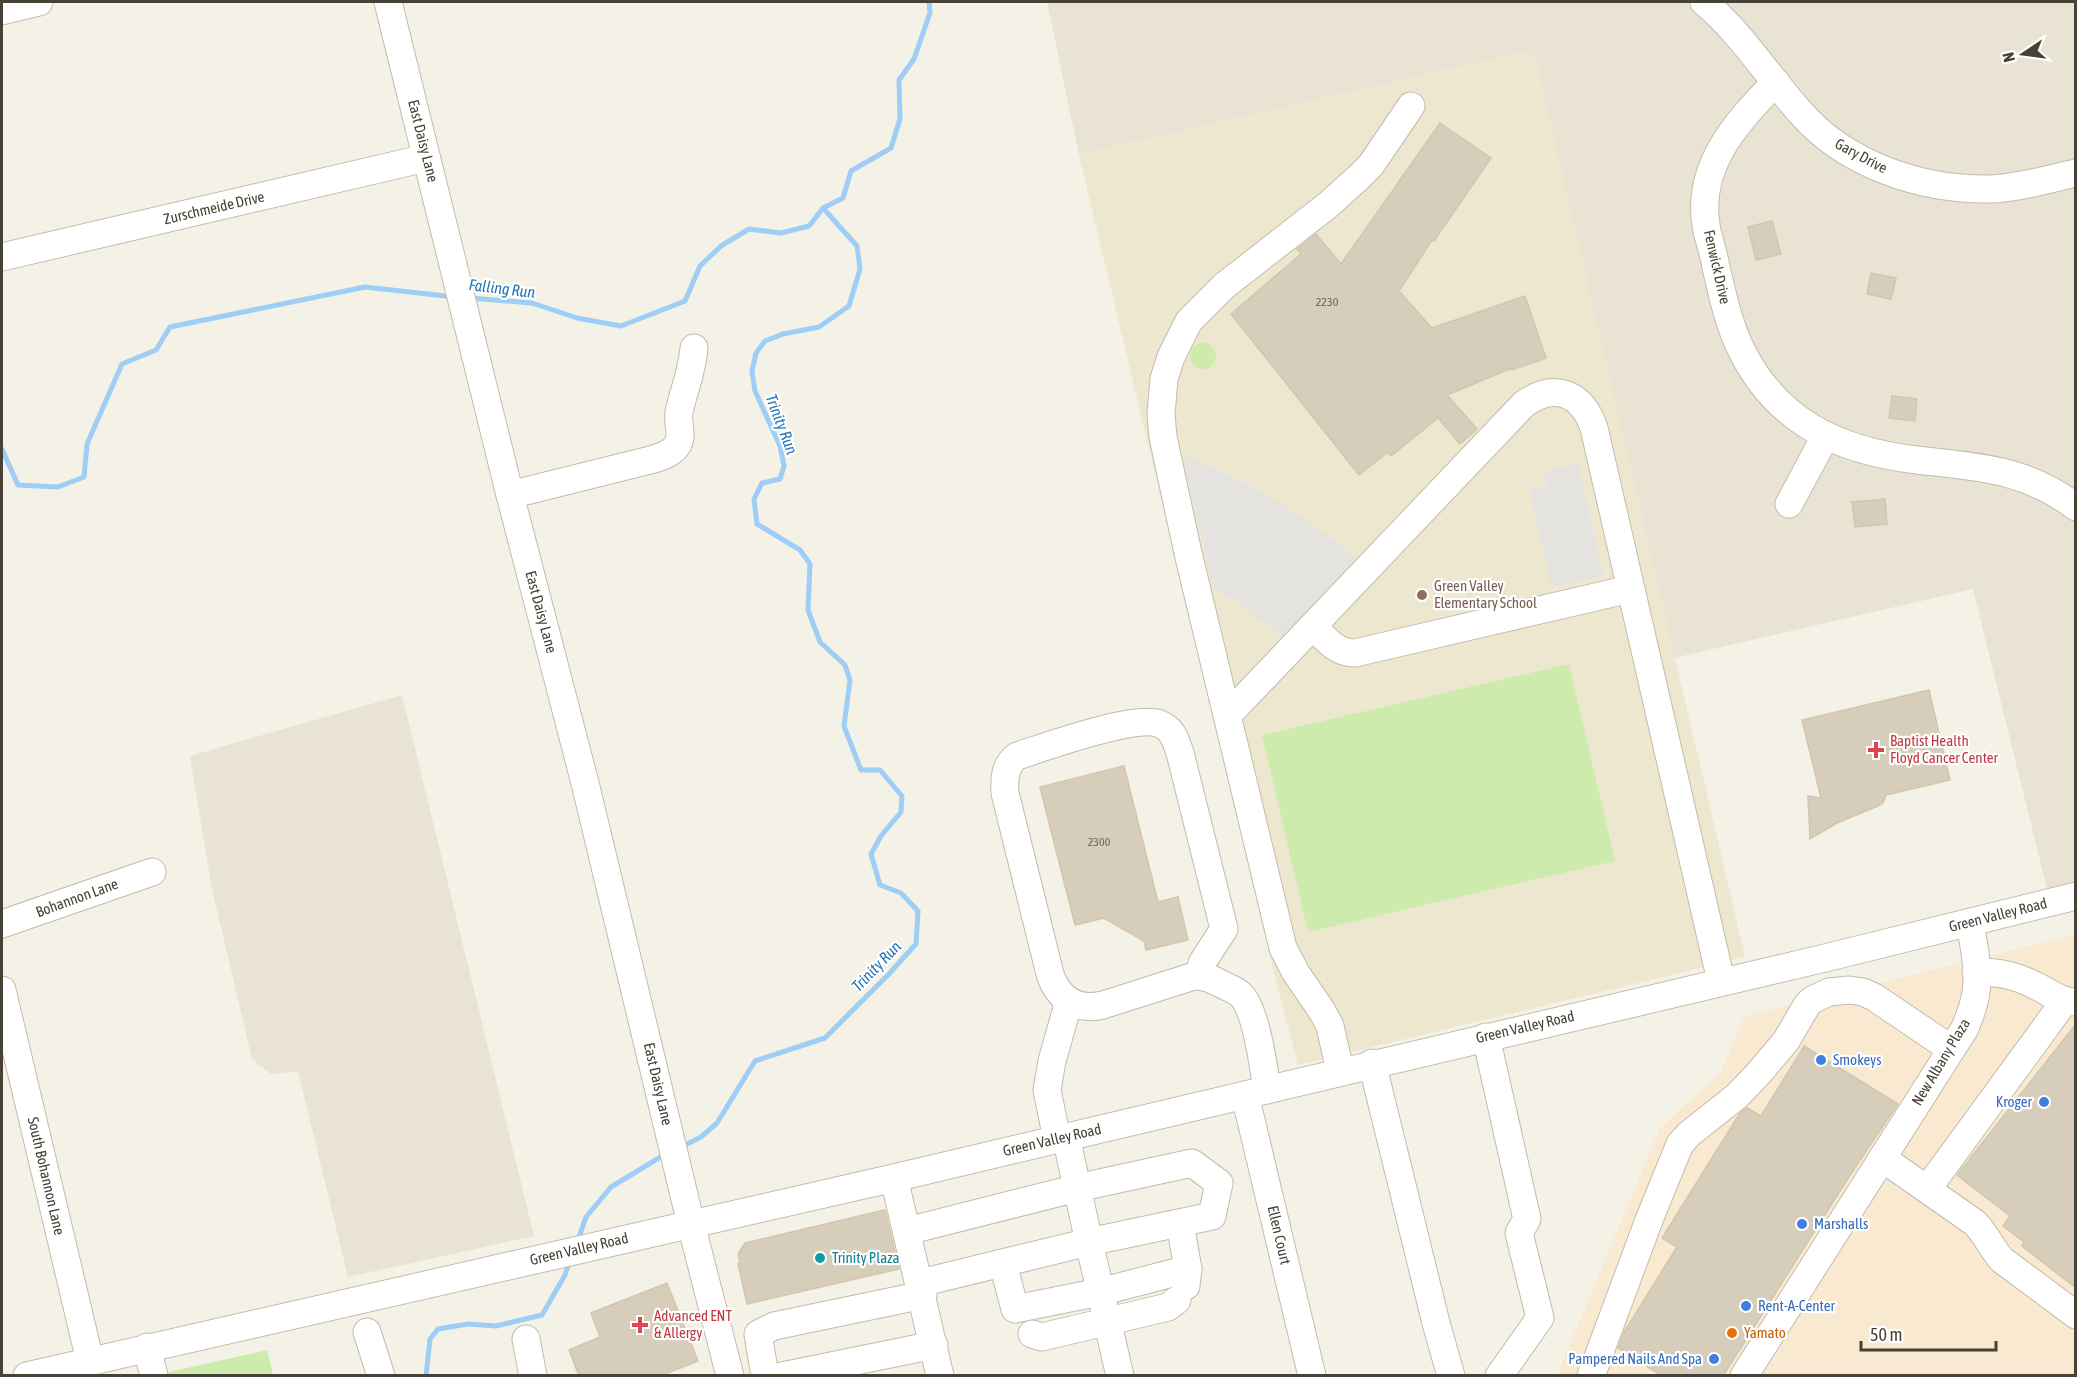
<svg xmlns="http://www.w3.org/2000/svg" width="2077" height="1377" viewBox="0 0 2077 1377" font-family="'Asap Condensed',sans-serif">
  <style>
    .residential { fill: #e9e3d4 }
    .commercial { fill: #f8e9d0 }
    .education { fill: #eee7cf }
    .green { fill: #ccebac }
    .parking { fill: #e5e3df }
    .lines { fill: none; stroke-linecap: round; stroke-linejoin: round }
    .stream { stroke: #9ecdf5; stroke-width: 5 }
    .building { fill: #d7cdbb; stroke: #d2c6ae; stroke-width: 1.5 }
    .minor-casing { stroke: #c3bcab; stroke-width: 29 }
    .minor { stroke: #fff; stroke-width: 27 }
    .education-dot { fill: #8d6e63; stroke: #fff; stroke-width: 2 }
    .health-dot { fill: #e0444e; stroke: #fff; stroke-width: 2 }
    .shop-dot { fill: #3f7fe0; stroke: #fff; stroke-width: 2 }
    .culture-dot { fill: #0f9aa8; stroke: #fff; stroke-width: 2 }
    .food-dot { fill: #e8710a; stroke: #fff; stroke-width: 2 }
    .labels { text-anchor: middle; stroke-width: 4.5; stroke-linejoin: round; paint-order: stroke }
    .number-label { font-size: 12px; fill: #6c6456 }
    .street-label { font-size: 15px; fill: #484135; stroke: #fff }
    .education-label { font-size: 15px; fill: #785e54; stroke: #fff; text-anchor: start }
    .health-label { font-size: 15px; fill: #be3a42; stroke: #fff; text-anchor: start }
    .shop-label { font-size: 15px; fill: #366cbe; stroke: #fff; text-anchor: start }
    .culture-label { font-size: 15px; fill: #0d838f; stroke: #fff; text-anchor: start }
    .food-label { font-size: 15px; fill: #c56008; stroke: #fff; text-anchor: start }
    .water-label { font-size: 16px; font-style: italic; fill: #2774bb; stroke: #fff }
  </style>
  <rect width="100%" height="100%" fill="#f4f1e6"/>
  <g class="residential">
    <path d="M 1047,2 L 2075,2 L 2075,882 L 2047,889 L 1973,589 L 1674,658 L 1533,50 L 1079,155 Z"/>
    <path d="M 402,695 L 534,1236 L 348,1277 L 298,1071 L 271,1074 L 252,1059 L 212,889 L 190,756 Z"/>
  </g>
  <path class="commercial" d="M 2075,935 L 2075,1375 L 1557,1376 L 1660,1128 L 1721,1072 L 1745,1016 Z"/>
  <path class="education" d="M 1533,50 L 1745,957 L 1298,1065 L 1272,965 L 1079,155 Z"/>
  <g class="green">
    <circle cx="1203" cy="356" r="13"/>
    <path d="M 1569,664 L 1615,861 L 1308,932 L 1262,735 Z"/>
    <path d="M 267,1350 L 273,1375 L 152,1376 Z"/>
  </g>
  <g class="parking">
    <path d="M 1182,454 L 1248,484 L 1289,509 L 1328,536 L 1356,559 L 1282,637 L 1239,603 L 1213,586 Z"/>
    <path d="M 1578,463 L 1603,576 L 1551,587 L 1530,490 L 1547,486 L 1544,471 Z"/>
  </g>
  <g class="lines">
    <g class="stream">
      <path d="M 469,298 L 532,303 L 577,318 L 621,326 L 685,301 L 700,266 L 721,246 L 749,229 L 781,233 L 809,226 L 823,208 L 843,198 L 851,171 L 891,148 L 900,119 L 899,80 L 914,59 L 930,13 L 929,2"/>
      <path d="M 2,449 L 18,485 L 58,487 L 84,477 L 87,444 L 122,364 L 156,350 L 170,327 L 365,287 L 454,297"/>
      <path d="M 681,1147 L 701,1137 L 717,1123 L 755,1061 L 825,1038 L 887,976 L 916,944 L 918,911 L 901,893 L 880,885 L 871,854 L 881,836 L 901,812 L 902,796 L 880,770 L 861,770 L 844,726 L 850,680 L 845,665 L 820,642 L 808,610 L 810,564 L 800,550 L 757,524 L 754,499 L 762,483 L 780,479 L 784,466 L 780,446 L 755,391 L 752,371 L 756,353 L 765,341 L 783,334 L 819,327 L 849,306 L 860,269 L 857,246 L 823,208"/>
      <path d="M 577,1243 L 586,1217 L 611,1187 L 667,1153"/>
      <path d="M 426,1376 L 430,1339 L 438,1329 L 468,1324 L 496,1326 L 542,1315 L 565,1275 L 570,1260"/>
    </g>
  </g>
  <g class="building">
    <path d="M 1440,123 L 1491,158 L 1434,241 L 1432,240 L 1399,291 L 1432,328 L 1525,296 L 1546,358 L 1512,370 L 1512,368 L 1447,395 L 1477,429 L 1460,444 L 1438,418 L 1391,456 L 1388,452 L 1359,475 L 1231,314 L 1301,254 L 1297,249 L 1316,234 L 1341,264 Z"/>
    <path d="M 1772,221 L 1781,254 L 1756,260 L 1748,227 Z"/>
    <path d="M 1871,273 L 1896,278 L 1891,299 L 1867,294 Z"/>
    <path d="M 1892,396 L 1917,399 L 1915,421 L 1889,418 Z"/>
    <path d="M 1885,499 L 1887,524 L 1855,527 L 1852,502 Z"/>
    <path d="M 1929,690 L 1950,780 L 1886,795 L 1883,803 L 1878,806 L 1837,823 L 1810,839 L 1808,796 L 1821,798 L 1802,720 Z"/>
    <path d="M 1124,766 L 1158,902 L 1178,897 L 1188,940 L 1146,950 L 1144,941 L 1104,918 L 1075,925 L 1040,787 Z"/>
    <path d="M 2076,1024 L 2076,1288 L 2022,1246 L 2024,1242 L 2003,1226 L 2010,1216 L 1957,1175 Z"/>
    <path d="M 1804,1046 L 1898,1104 L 1852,1172 L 1723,1376 L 1662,1376 L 1618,1348 L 1624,1332 L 1677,1247 L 1662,1238 L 1740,1113 L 1747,1108 L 1761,1116 Z"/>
    <path d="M 885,1210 L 899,1269 L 747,1304 L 738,1264 L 740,1263 L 738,1254 L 745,1243 Z"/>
    <path d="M 667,1283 L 698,1361 L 660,1376 L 579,1376 L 569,1350 L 600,1337 L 591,1313 Z"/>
  </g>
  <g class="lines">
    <g class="minor-casing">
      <g id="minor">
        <path d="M 388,2 L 510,495 L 585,783 L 691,1224 L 730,1376"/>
        <path d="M 1704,2 C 1741,33 1768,76 1800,112 C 1846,165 1921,190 1990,189 C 2019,188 2048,179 2076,173"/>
        <path d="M 2,11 L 39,2"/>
        <path d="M 1776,82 C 1735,124 1694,168 1707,231 C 1710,243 1714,255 1716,267 C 1722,293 1728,321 1739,345 C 1774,421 1838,451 1917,460 C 1977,467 2024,468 2076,507"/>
        <path d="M 2,257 L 426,158"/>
        <path d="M 510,495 L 654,459 C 663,456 673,453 678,444 C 683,434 677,423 679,412 C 684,389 692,373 694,348"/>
        <path d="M 1789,504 L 1825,437"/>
        <path d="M 1314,627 C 1326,639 1336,653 1355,653 L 1630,589"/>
        <path d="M 1228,715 L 1524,404 C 1555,382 1582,393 1594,428 L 1721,981"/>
        <path d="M 2,924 L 152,872"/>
        <path d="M 1976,972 C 1998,972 2016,975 2036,986 C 2050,992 2060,1002 2076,1002"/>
        <path d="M 1199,975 L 1202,963 L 1224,929 L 1180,753 C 1176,741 1173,729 1160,724 C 1136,714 1045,747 1017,756 C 1005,765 1004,778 1005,793 L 1050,974 C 1058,999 1077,1011 1103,1005 L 1194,976 C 1204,975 1212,979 1221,984 C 1227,987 1236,990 1241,995 C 1256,1010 1264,1068 1267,1090"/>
        <path d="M 2,990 L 90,1361"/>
        <path d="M 1486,1037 L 1527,1219 L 1519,1233 L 1540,1318 L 1499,1376"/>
        <path d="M 1372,1063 L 1436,1323 L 1451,1376"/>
        <path d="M 1340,1071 L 1330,1026 L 1322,1011 L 1296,973 L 1283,948 L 1188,553 L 1163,437 L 1161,414 L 1164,379 L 1171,357 L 1189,321 L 1224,286 L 1328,205 L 1359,177 L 1371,165 L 1411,106"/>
        <path d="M 1245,1095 L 1312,1376"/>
        <path d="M 1057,1139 L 1047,1090 L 1052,1061 L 1069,1001"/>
        <path d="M 1882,1158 L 1975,1223 C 1986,1234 1991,1248 2002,1260 L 2076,1315"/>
        <path d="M 894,1178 L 940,1376"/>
        <path d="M 1928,1188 L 2064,1002"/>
        <path d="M 1180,1223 L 1188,1269 L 1186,1286"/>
        <path d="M 907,1231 L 1077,1188 L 1192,1163 L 1219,1183 L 1212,1216 L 1089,1242 L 1120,1376"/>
        <path d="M 1003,1264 L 1015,1309 L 1100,1292 L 1188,1269"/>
        <path d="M 920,1283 L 1089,1242 L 1066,1137"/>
        <path d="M 367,1332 L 381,1376"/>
        <path d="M 1032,1334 L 1042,1337 L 1168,1307 L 1177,1300"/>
        <path d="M 526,1339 L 533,1376"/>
        <path d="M 147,1347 L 154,1376"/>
        <path d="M 27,1376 L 894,1178 L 1825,958 L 2076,896"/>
        <path d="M 765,1376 L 758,1334 L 774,1326 L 923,1295"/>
        <path d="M 782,1376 L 934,1345"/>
        <path d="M 1591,1376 L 1649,1220 L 1680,1144 L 1689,1134 L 1737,1096 L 1758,1074 L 1786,1041 L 1807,1005 L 1812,1000 L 1829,992 L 1849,990 L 1863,992 L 1874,997 L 1951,1049"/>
        <path d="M 1744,1376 L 1965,1028 C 1968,1020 1972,1011 1974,1002 C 1981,976 1974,947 1970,922"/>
      </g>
    </g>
    <use href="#minor" class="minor"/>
  </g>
  <circle class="education-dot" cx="1422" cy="595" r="6"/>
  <g class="health-dot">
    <path d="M1873 741h6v6h6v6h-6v6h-6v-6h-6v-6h6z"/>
    <path d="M637 1316h6v6h6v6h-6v6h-6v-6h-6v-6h6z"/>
  </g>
  <g class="shop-dot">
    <circle cx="1821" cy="1060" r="6"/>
    <circle cx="2044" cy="1102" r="6"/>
    <circle cx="1802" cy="1224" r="6"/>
    <circle cx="1746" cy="1306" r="6"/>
    <circle cx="1714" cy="1359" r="6"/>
  </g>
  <circle class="culture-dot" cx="820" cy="1258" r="6"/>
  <circle class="food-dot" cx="1732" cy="1333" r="6"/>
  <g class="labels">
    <g class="number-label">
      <text x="1327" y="306">2230</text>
      <text x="1099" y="846">2300</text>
    </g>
    <g class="street-label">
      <text transform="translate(423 141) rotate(76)" y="5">East Daisy Lane</text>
      <text transform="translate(1861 156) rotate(28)" y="5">Gary Drive</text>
      <text transform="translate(214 208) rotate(-13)" y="5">Zurschmeide Drive</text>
      <text transform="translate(1717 267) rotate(77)" y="5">Fenwick Drive</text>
      <text transform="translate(541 612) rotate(75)" y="5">East Daisy Lane</text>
      <text transform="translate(77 898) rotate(-20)" y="5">Bohannon Lane</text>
      <text transform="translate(1998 915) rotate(-14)" y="5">Green Valley Road</text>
      <text transform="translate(1525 1027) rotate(-13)" y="5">Green Valley Road</text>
      <text transform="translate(1941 1062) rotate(-59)" y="5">New Albany Plaza</text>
      <text transform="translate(658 1084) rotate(77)" y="5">East Daisy Lane</text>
      <text transform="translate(1052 1140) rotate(-13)" y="5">Green Valley Road</text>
      <text transform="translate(46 1176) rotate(77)" y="5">South Bohannon Lane</text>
      <text transform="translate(1279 1235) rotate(77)" y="5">Ellen Court</text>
      <text transform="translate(579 1249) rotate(-13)" y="5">Green Valley Road</text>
    </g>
    <g class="education-label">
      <text x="1434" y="591">Green Valley<tspan x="1434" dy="17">Elementary School</tspan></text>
    </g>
    <g class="health-label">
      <text x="1890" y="746">Baptist Health<tspan x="1890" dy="17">Floyd Cancer Center</tspan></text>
      <text x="654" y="1321">Advanced ENT<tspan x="654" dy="17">&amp; Allergy</tspan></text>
    </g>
    <g class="shop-label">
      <text x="1833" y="1065">Smokeys</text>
      <text x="2032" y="1107" text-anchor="end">Kroger</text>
      <text x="1814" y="1229">Marshalls</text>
      <text x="1758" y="1311">Rent-A-Center</text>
      <text x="1702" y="1364" text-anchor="end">Pampered Nails And Spa</text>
    </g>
    <g class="culture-label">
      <text x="832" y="1263">Trinity Plaza</text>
    </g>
    <g class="food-label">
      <text x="1744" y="1338">Yamato</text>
    </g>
    <g class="water-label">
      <text transform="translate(502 288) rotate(7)" y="6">Falling Run</text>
      <text transform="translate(782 424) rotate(69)" y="6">Trinity Run</text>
      <text transform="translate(876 966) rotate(-46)" y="6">Trinity Run</text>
    </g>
  </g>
  <rect width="2077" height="1377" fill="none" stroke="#484135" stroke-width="6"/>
  <g transform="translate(2023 54) rotate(257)" stroke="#ffffff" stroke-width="4.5" paint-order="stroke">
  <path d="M0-4.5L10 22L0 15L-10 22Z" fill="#484135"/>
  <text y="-9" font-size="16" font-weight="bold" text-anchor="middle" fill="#484135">N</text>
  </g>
  <path d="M1861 1341v9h135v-9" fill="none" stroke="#484135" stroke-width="3"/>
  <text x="1870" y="1341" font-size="18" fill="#484135" stroke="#ffffff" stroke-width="4.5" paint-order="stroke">50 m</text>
</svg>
